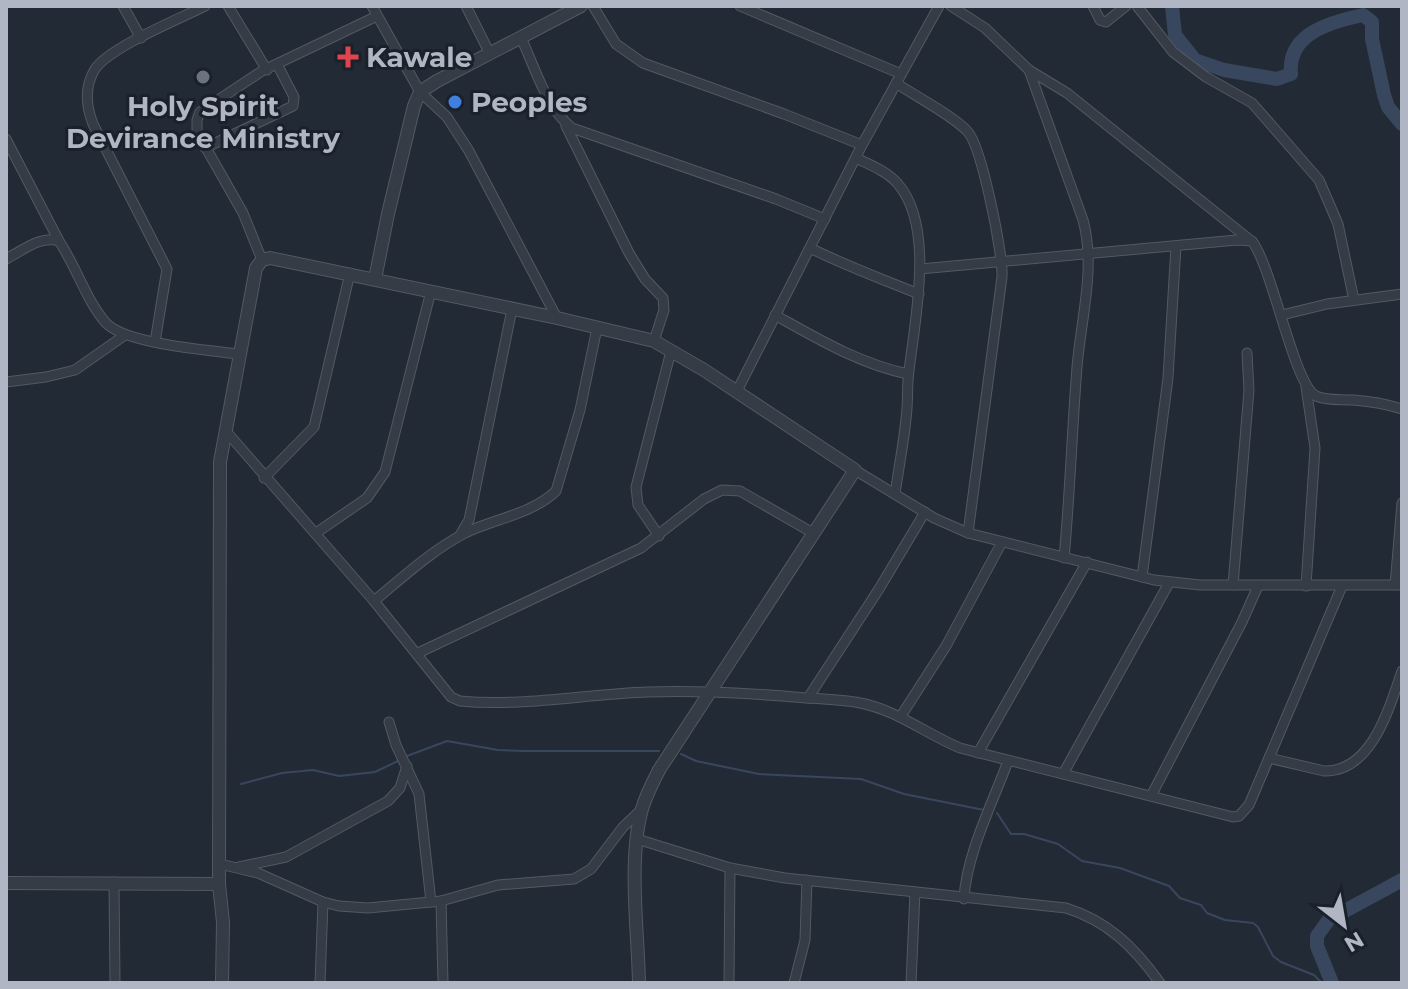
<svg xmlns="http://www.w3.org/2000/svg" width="1408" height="989" viewBox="0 0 1408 989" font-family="Montserrat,sans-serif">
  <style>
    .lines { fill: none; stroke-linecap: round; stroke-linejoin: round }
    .stream { stroke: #39475e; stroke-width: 2 }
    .river { stroke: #39475e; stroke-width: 14 }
    .minor-casing { stroke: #535964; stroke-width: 11 }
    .tertiary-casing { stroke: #535964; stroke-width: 14 }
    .minor { stroke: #353c46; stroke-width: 9 }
    .tertiary { stroke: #353c46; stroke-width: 12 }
    .health-dot { fill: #e0444e; stroke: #1b212b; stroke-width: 3 }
    .worship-dot { fill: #6b7280; stroke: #1b212b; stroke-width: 3 }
    .shop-dot { fill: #3f7fe0; stroke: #1b212b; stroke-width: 3 }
    .labels { text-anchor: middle; stroke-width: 6; stroke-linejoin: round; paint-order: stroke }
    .poi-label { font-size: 28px; font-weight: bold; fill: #b0b6c3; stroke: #1b212b; text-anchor: start }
  </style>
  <rect width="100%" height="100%" fill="#222a35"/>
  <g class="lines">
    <g class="stream">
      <path d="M 681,754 L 696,761 L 759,774 L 861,779 L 904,794 L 984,810"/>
      <path d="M 407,756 L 447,741 L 498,750 L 524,751 L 659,751"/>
      <path d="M 241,784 L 282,773 L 313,770 L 339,776 L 375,772 L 400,760"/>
      <path d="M 997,813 L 1011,834 L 1024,834 L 1058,844 L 1082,861 L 1120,868 L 1169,886 L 1180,898 L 1201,905 L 1207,913 L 1225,920 L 1253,923 L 1258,927 L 1273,956 L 1281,962 L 1314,975 L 1322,983"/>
    </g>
    <g class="river">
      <path d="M 1172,6 L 1175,35 L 1195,60 L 1224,70 L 1277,79 L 1291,74 C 1287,33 1331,22 1363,15 L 1372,22 L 1372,39 L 1384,95 L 1388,107 L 1402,124"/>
      <path d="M 1332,983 L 1317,946 L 1317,936 L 1332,915 L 1341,913 L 1402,880"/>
    </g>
    <g class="minor-casing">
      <g id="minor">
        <path d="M 123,6 L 141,38"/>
        <path d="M 228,6 L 267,70"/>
        <path d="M 372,6 L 420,92 L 447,117 L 469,151 L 557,318"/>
        <path d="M 466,6 L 490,54"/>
        <path d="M 593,6 L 616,44 L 643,63 L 784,114 L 862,145"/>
        <path d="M 740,6 L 901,74"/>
        <path d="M 951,6 L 985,28 L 1029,70 L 1067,93 L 1250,240"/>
        <path d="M 1093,6 L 1100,20 L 1106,22 L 1126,6"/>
        <path d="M 1137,6 L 1173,52 L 1206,77 L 1252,103 L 1319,180 L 1338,224 L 1354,300"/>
        <path d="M 521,38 C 535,67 546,108 572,128 L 776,199 L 825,219"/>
        <path d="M 1029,70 L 1083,220 C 1096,267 1081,319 1077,367 C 1072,431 1070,494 1064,558"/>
        <path d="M 896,83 C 915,96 954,116 968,132 C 982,148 1003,254 1002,277 L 968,533"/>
        <path d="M 566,126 L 629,253 L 645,279 L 663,298 L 664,310 L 654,341"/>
        <path d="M 6,139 L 59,241"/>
        <path d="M 205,148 L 293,106 L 294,97 L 278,66"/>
        <path d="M 856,158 C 870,165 887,171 898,184 C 935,227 915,319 909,371 C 907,383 908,396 907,408 C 905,437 899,465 895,494"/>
        <path d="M 810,248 C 846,266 882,279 919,294"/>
        <path d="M 6,259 C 22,251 40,235 59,241 C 76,266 87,302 106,323 C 126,344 208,350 238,354"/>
        <path d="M 262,260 L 243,213 L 197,132 L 197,120 L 200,112 L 262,71 L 377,16"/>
        <path d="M 920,269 L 1237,240 L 1252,241 C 1273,269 1294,385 1316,396 C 1326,401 1341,399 1353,400 C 1369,401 1386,404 1402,409"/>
        <path d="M 775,315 C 818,339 860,364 908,374"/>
        <path d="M 1282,315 L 1327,304 L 1402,294"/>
        <path d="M 155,342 L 167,269 L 93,124 C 86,106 84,87 95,69 C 110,47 179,19 205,6"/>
        <path d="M 6,382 L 46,377 L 75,370 L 125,335"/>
        <path d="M 1306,387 L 1315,448 L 1306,586"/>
        <path d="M 737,391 L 862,145 L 939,6"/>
        <path d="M 225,430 L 374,601 L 451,697 L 460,701 C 522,707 585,694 648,692 C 697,690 745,693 794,697 C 815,699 839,699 860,703 C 897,710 926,734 960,748 L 1233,817 L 1239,816 L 1249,805 L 1342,586"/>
        <path d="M 855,470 L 934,518 L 968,533 L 1154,580 L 1200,585 L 1402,585"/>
        <path d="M 264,478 L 314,427 L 350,273"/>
        <path d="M 316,533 L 367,498 L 385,472 L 431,291"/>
        <path d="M 460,535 L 469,520 L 512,309"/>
        <path d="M 659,536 L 638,505 L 636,487 L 671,351"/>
        <path d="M 1142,577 L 1168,378 L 1176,246"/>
        <path d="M 1233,585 L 1249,390 L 1247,353"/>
        <path d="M 1395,585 L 1402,503"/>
        <path d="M 374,601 C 403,577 431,551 465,533 C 494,519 532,514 556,491 L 580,410 L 597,328"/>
        <path d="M 418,653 L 641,548 L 704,499 L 722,490 L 740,491 L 813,533"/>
        <path d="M 808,698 L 879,589 L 925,512"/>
        <path d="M 901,716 L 946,646 L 1002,542"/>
        <path d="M 389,722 L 396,745 L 419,794 L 431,902"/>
        <path d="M 978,753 L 1087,562"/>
        <path d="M 1269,758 L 1324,771 C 1372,772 1389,708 1402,671"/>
        <path d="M 1063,774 L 1169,583"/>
        <path d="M 1151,796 L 1242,622 L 1258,586"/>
        <path d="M 637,839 L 730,868 L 785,878 L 1066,908 C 1108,921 1135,948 1160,983"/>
        <path d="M 220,864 L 258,873 L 323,902 L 339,906 L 368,908 L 441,901 L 498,885 L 574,879 L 591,869 L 623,827 L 642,809"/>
        <path d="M 239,867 L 286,857 L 388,801 L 400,788 L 407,766"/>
        <path d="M 114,882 L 115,983"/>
        <path d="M 964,899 C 966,855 993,802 1008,761"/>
        <path d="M 441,901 L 443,983"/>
        <path d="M 320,983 L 323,902"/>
        <path d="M 729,983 L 730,868"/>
        <path d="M 794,983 L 805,940 L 807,880"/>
        <path d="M 911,983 L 915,892"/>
      </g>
    </g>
    <g class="tertiary-casing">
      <g id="tertiary">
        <path d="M 375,279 L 388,214 L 414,106 L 420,92 L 437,81 L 581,6"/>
        <path d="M 6,883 L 219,884"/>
        <path d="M 222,983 L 223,922 L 219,884 L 220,462 L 256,268 L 262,260 L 270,258 L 557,318 L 654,341 L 704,370 L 855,470 L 659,770 C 653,782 646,795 642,809 C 628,859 638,931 639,983"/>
      </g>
    </g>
    <use href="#minor" class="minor"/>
    <use href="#tertiary" class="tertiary"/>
  </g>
  <path class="health-dot" d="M344 45h8v8h8v8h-8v8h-8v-8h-8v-8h8z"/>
  <circle class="worship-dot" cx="203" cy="77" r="8"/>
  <circle class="shop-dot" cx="455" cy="102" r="8"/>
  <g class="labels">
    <g class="poi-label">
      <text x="366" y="67">Kawale</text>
      <text x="471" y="112">Peoples</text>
      <text x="203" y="116" text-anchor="middle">Holy Spirit<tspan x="203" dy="32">Devirance Ministry</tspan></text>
    </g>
  </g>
  <rect width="1408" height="989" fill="none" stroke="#b0b6c3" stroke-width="16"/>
  <g transform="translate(1344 925) rotate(149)" stroke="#1b212b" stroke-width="6" paint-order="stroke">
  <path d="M0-6L14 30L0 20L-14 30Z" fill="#b0b6c3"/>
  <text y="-12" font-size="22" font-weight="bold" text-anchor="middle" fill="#b0b6c3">N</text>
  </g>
</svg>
